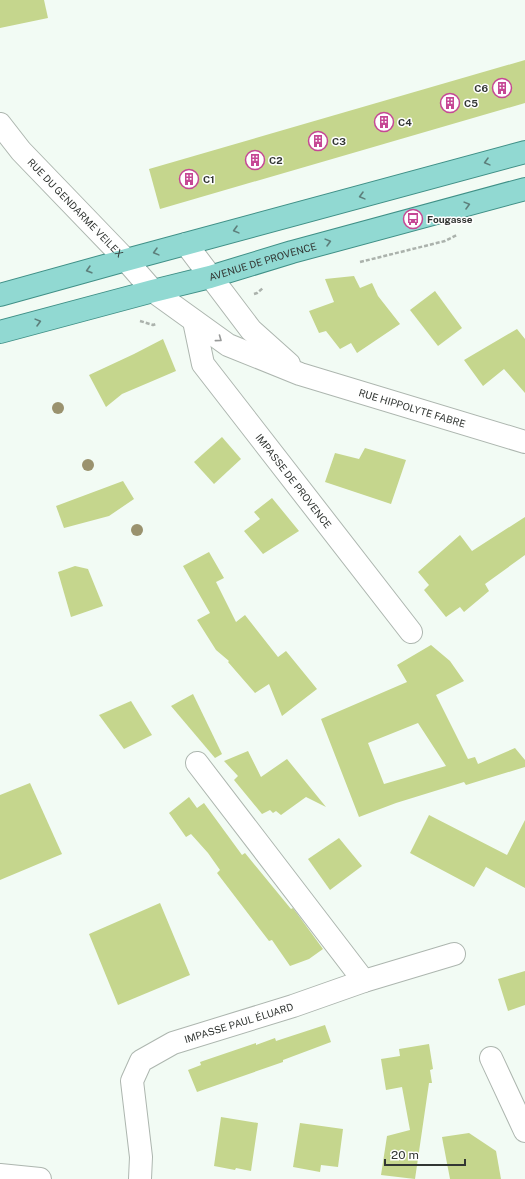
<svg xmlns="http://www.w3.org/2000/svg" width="525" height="1179" viewBox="0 0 525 1179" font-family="'Public Sans',sans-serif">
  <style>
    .building { fill: #c5d68d; fill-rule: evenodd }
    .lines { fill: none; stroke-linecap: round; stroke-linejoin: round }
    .street-casing { stroke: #adb6af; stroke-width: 24 }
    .primary-casing { stroke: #409087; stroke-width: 24 }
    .path { stroke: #abb2ac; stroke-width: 2.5; stroke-dasharray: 4 2; stroke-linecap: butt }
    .street { stroke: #fff; stroke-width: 22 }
    .primary { stroke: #91d9d2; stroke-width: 22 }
    .tree { fill: #9a926e }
    .oneway { stroke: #5d7f7b }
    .oneway2 { stroke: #989a99 }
    .labels { text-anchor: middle; stroke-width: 3; stroke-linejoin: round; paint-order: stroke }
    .poi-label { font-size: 10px; font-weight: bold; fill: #323633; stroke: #fff; text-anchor: start }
    .street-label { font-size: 10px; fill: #323633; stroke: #fff }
  </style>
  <rect width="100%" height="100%" fill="#f2fbf4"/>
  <g class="building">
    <path d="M 0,0 L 44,0 L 48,18 L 0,28 Z"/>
    <path d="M 525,60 L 525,103 L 160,209 L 149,169 Z"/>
    <path d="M 354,276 L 360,288 L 372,283 L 378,296 L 400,324 L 357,353 L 351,343 L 340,349 L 326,331 L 319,333 L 309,311 L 334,302 L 325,279 Z"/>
    <path d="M 435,291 L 462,328 L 438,346 L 410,310 Z"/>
    <path d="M 517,329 L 525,339 L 525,393 L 504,369 L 483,386 L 464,360 Z"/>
    <path d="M 163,339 L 176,371 L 122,394 L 106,407 L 89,375 L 134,354 Z"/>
    <path d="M 222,437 L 241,459 L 214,484 L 194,462 Z"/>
    <path d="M 365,448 L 406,460 L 391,504 L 325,482 L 335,453 L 359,459 Z"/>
    <path d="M 123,481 L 134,499 L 109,516 L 64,528 L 56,506 Z"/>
    <path d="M 272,498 L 299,531 L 263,554 L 244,531 L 260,519 L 254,512 Z"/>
    <path d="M 525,517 L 525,555 L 485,584 L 489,591 L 464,612 L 460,607 L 446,617 L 424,590 L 429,585 L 418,572 L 460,535 L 472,551 Z"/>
    <path d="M 209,552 L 224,578 L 216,582 L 236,622 L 245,615 L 278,657 L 286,651 L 317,689 L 282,716 L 269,684 L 255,693 L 228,662 L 229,661 L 216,650 L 197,620 L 210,613 L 183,566 Z"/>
    <path d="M 75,566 L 88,569 L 103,606 L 71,617 L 58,572 Z"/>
    <path d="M 431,645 L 450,661 L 464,681 L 436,695 L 468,759 L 475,757 L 478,764 L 515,748 L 525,760 L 525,767 L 466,785 L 464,782 L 396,803 L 359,817 L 321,719 L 407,682 L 397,665 ZM 418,723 L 446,766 L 384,784 L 368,743 Z"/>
    <path d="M 193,694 L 222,754 L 215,758 L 171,706 Z"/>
    <path d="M 131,701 L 152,735 L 124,749 L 99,715 Z"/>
    <path d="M 248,751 L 261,777 L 287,759 L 326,807 L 306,797 L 281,815 L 276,811 L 273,813 L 270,810 L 262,814 L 234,780 L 238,776 L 224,761 Z"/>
    <path d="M 30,783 L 62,854 L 0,880 L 0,795 Z"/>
    <path d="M 189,797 L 197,808 L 204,803 L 242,855 L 245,853 L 291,909 L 293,908 L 323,949 L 309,959 L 290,966 L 272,940 L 269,941 L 217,873 L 220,870 L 208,853 L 191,834 L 186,837 L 169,813 Z"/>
    <path d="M 429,815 L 507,855 L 525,820 L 525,888 L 486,867 L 474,887 L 410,853 Z"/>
    <path d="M 339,838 L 362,866 L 330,890 L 308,859 Z"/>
    <path d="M 160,903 L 190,975 L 118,1005 L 89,934 Z"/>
    <path d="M 525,971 L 525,1005 L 508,1011 L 498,979 Z"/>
    <path d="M 325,1025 L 331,1042 L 283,1060 L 283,1062 L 197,1092 L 188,1070 L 201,1065 L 200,1062 L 256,1043 L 256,1045 L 275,1038 L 276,1041 Z"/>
    <path d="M 429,1044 L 433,1069 L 430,1070 L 432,1083 L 429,1083 L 415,1179 L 381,1175 L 387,1136 L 410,1130 L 402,1087 L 386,1090 L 381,1059 L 400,1056 L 399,1049 Z"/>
    <path d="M 221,1117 L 258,1123 L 251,1171 L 236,1168 L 235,1170 L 214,1166 Z"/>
    <path d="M 300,1123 L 343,1129 L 338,1167 L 321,1165 L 320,1172 L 293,1167 Z"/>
    <path d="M 469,1133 L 496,1151 L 501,1179 L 450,1179 L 442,1137 Z"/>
  </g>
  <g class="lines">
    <g class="street-casing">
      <g id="street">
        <path id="s1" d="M 0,124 L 21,151 L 126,260 L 153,291 L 228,345 L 300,374 L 525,442"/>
        <path d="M 186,244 L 251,330 L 289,364"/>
        <path id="s2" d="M 194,321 L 203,364 L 411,632"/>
        <path d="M 197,763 L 364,981"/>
        <path d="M 491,1058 L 525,1131"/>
        <path d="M 0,1175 L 40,1179"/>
        <path id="s3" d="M 140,1179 L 141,1157 L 132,1081 L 141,1061 L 173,1043 L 293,1006 L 364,981 L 454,954"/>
      </g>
    </g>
    <g class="primary-casing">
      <g id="primary">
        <path d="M 0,295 L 126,260 L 525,152"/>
        <path id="s4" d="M 0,332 L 153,291 L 210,277 L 292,252 L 525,189"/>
      </g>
    </g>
    <g class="path">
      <path d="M 360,262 L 445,241 L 457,235"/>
      <path d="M 254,294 L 257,293 L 263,288"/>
      <path d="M 140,321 L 153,325 L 156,324"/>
    </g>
    <use href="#street" class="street"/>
    <use href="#primary" class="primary"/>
  </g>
  <g class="tree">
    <circle cx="58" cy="408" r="6"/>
    <circle cx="88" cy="465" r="6"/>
    <circle cx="137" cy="530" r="6"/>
  </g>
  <defs><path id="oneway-chevron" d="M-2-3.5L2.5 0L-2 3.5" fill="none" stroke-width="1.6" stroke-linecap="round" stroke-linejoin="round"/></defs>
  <g class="oneway">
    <use href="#oneway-chevron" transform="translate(487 162) rotate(165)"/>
    <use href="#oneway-chevron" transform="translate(362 196) rotate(165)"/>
    <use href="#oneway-chevron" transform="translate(467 205) rotate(-15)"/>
    <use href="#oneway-chevron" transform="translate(236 230) rotate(165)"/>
    <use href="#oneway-chevron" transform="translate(328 242) rotate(-15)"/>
    <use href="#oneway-chevron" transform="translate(156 252) rotate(165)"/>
    <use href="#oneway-chevron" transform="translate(89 270) rotate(164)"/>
    <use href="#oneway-chevron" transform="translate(38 322) rotate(-15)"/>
  </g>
  <use class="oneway2" href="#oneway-chevron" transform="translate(219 339) rotate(36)"/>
  <defs>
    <g id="building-ring" transform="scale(1)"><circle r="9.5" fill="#fff" stroke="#c64895" stroke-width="1.5"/><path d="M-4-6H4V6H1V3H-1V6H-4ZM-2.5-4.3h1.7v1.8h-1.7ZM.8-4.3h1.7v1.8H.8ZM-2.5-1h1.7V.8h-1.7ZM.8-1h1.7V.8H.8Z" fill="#c64895"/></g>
    <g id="bus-ring" transform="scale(1)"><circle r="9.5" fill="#fff" stroke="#c64895" stroke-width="1.5"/><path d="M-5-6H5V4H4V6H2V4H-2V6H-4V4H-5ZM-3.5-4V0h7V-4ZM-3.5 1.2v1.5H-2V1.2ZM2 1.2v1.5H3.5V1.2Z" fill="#c64895"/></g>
  </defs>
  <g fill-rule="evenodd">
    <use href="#building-ring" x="502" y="88"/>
    <use href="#building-ring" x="450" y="103"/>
    <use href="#building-ring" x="384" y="122"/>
    <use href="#building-ring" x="318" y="141"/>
    <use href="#building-ring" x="255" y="160"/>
    <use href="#building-ring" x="189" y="179"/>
    <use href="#bus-ring" x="413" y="219"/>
  </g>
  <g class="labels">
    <g class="poi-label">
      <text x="488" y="92" text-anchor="end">C6</text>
      <text x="464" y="107">C5</text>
      <text x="398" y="126">C4</text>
      <text x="332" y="145">C3</text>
      <text x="269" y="164">C2</text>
      <text x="203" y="183">C1</text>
      <text x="427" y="223">Fougasse</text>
    </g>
    <g class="street-label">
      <text dy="4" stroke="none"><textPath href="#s1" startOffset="113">RUE DU GENDARME VEILEX</textPath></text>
      <text dy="4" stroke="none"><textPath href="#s4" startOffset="272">AVENUE DE PROVENCE</textPath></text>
      <text dy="4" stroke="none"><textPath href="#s1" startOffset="514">RUE HIPPOLYTE FABRE</textPath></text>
      <text dy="4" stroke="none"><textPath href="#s2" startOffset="192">IMPASSE DE PROVENCE</textPath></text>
      <text dy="4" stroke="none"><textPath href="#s3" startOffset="226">IMPASSE PAUL ÉLUARD</textPath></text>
    </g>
  </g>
  <path d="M385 1159v6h80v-6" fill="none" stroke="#323633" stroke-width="2"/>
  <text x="391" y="1159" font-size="12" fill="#323633" stroke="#ffffff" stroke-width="3" paint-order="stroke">20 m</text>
</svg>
